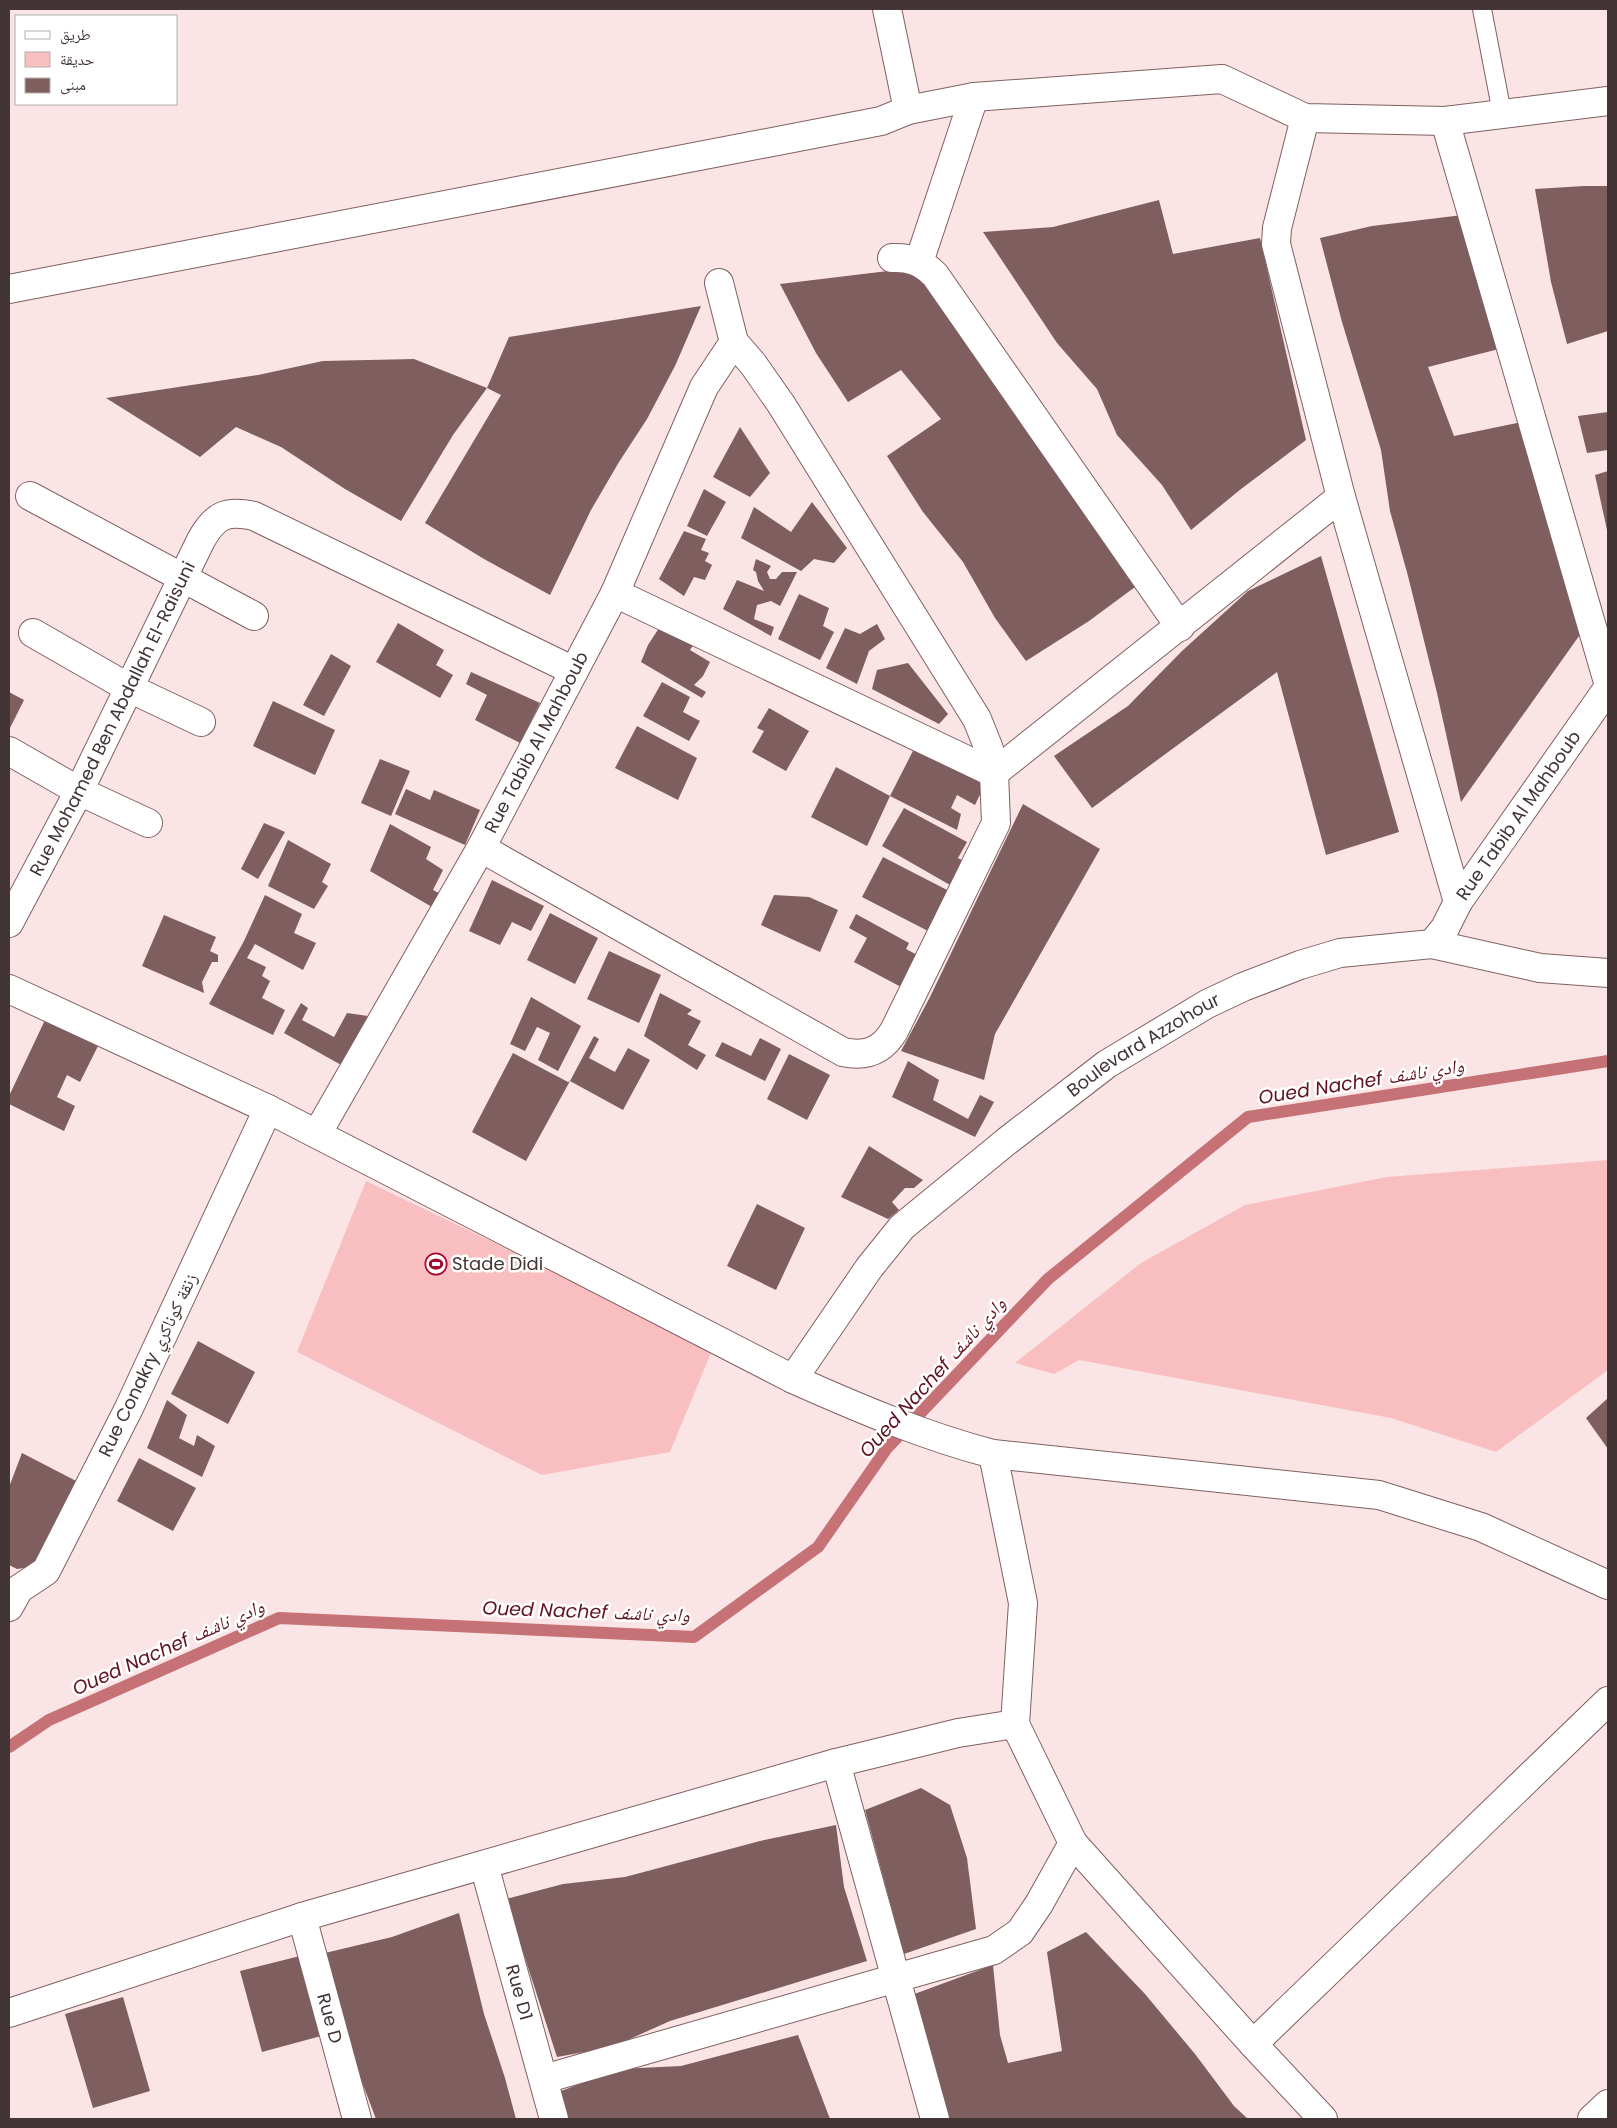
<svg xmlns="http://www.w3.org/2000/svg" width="1617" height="2128" viewBox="0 0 1617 2128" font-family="Poppins,'Noto Naskh Arabic',sans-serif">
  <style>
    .green { fill: #f9bfc0 }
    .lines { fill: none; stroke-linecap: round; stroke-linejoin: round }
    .stream { stroke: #c57175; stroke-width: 12 }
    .building { fill: #7e5e5e }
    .lane-casing { stroke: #806061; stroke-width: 20 }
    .street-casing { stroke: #806061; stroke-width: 30 }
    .secondary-casing { stroke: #806061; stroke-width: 30 }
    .lane { stroke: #fff; stroke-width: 18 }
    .street { stroke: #fff; stroke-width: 28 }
    .secondary { stroke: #fff; stroke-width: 28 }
    .labels { text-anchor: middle; stroke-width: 5; stroke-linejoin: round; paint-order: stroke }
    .street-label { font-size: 18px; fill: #433535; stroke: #fff }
    .poi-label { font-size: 18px; fill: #433535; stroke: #fff; text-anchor: start }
    .water-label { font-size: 19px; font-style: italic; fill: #611420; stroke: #fff }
  </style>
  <rect width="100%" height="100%" fill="#fbe4e5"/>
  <g class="green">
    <path d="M 1608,1160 L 1608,1370 L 1496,1452 L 1391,1418 L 1079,1360 L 1054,1374 L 1015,1363 L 1141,1263 L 1245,1205 L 1387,1177 Z"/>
    <path d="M 366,1181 L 713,1348 L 670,1452 L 542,1475 L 297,1352 Z"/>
  </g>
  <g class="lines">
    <path class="stream" d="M 9,1747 L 49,1720 L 279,1618 L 694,1637 L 818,1547 L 887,1448 L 1048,1279 L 1248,1117 L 1608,1061"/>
  </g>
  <g class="building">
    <path d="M 1584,186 L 1608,186 L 1608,331 L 1567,344 L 1551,282 L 1535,189 Z"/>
    <path d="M 1159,200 L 1173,254 L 1260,238 L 1306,440 L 1241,489 L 1191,530 L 1162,485 L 1117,435 L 1097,389 L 1057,343 L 983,232 L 1053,227 Z"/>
    <path d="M 1471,214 L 1503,348 L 1428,367 L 1454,436 L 1522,422 L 1584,629 L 1461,802 L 1437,693 L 1408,576 L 1390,511 L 1381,450 L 1342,322 L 1320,238 L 1372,226 Z"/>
    <path d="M 913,268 L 1135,587 L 1089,621 L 1026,661 L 995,618 L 963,562 L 923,512 L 887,456 L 941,419 L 901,370 L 848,402 L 816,353 L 780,284 Z"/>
    <path d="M 701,306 L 675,366 L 647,419 L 619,462 L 591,510 L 550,595 L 484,559 L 425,523 L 501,395 L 487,388 L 509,337 Z"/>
    <path d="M 414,359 L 487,388 L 453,435 L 401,521 L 345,489 L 281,447 L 236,427 L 200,457 L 106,398 L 258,375 L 323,361 Z"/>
    <path d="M 1608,412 L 1608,450 L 1587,453 L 1578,416 Z"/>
    <path d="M 740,427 L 770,473 L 750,497 L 713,477 Z"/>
    <path d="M 1608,471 L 1608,530 L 1607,530 L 1595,475 Z"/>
    <path d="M 704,489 L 726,502 L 707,536 L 687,526 Z"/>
    <path d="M 812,502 L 847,548 L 834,563 L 814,559 L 801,571 L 741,538 L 754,507 L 791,532 Z"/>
    <path d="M 684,531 L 706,539 L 701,550 L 709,553 L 705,561 L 712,565 L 705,580 L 694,577 L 684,596 L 659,579 Z"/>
    <path d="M 1321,556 L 1399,832 L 1326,855 L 1277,672 L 1092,808 L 1054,756 L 1128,706 L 1182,651 L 1248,591 Z"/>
    <path d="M 756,559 L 771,566 L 767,572 L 770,579 L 776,579 L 782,572 L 797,572 L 780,606 L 771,601 L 757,605 L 754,619 L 774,627 L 771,636 L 723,609 L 737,580 L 764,591 L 758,581 L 756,572 L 753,570 Z"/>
    <path d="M 799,594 L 829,608 L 823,626 L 834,632 L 820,660 L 778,639 Z"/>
    <path d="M 663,622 L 696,641 L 690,650 L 710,662 L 703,676 L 694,685 L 706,692 L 702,698 L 641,662 L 648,645 Z"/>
    <path d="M 398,623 L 444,650 L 436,665 L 453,675 L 440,698 L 376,662 Z"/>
    <path d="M 877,624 L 885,639 L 869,651 L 857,684 L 826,668 L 845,628 L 860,634 Z"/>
    <path d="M 331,654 L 351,666 L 324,716 L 303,705 Z"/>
    <path d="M 908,663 L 948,714 L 939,724 L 872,689 L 877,670 Z"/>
    <path d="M 471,672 L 540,703 L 520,743 L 475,720 L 487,695 L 466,684 Z"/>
    <path d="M 662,682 L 690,697 L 683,712 L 700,721 L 689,741 L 643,716 Z"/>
    <path d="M 9,692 L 24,700 L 9,730 Z"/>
    <path d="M 273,701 L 335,730 L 315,775 L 253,746 Z"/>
    <path d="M 769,708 L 809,731 L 786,771 L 752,752 L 764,731 L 757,728 Z"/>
    <path d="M 637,726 L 697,758 L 678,800 L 615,768 Z"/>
    <path d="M 917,743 L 988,778 L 975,805 L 957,795 L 951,808 L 961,814 L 957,830 L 890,796 L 867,846 L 811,817 L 836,767 L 890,796 Z"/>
    <path d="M 380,759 L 410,771 L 391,816 L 361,803 Z"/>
    <path d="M 406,789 L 430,800 L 434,790 L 480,810 L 465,845 L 395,814 Z"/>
    <path d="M 1023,804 L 1100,849 L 995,1034 L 984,1080 L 901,1051 L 929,999 Z"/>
    <path d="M 904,808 L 967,842 L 958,858 L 971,865 L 957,889 L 882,846 Z"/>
    <path d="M 264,823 L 285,832 L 258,879 L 241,869 Z"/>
    <path d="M 390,824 L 431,847 L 426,859 L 443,870 L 433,890 L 439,893 L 432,907 L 370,871 Z"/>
    <path d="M 288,840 L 331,864 L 322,882 L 328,886 L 314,909 L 268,886 Z"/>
    <path d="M 883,857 L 949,891 L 928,931 L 862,897 Z"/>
    <path d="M 492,880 L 544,906 L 531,931 L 512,922 L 500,945 L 469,931 Z"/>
    <path d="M 265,895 L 302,914 L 294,933 L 316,943 L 303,970 L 255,944 L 247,958 L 266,967 L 262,976 L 270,981 L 262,998 L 285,1010 L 273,1035 L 209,1004 L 244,941 Z"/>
    <path d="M 774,895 L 809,897 L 838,910 L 820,952 L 761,925 Z"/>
    <path d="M 550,913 L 598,938 L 575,984 L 527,960 Z"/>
    <path d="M 856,914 L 909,943 L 906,949 L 919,956 L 903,988 L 854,962 L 867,938 L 849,928 Z"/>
    <path d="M 164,915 L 216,937 L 210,951 L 218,955 L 218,962 L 212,962 L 202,982 L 204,993 L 142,966 Z"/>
    <path d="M 609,951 L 661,975 L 639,1023 L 587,999 Z"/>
    <path d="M 660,993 L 692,1010 L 687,1014 L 701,1021 L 688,1045 L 706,1055 L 697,1070 L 644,1036 Z"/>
    <path d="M 531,997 L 581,1026 L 558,1071 L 538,1060 L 550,1033 L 537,1027 L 525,1051 L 510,1044 Z"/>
    <path d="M 301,1003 L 308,1008 L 302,1020 L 334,1037 L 347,1013 L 368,1016 L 343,1066 L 284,1033 Z"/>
    <path d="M 46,1018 L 99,1044 L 80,1082 L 67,1075 L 57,1097 L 75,1106 L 64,1131 L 9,1104 L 9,1096 Z"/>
    <path d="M 594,1036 L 599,1039 L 589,1058 L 615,1072 L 628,1048 L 650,1060 L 623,1110 L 570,1081 Z"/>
    <path d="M 760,1038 L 781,1049 L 765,1081 L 715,1056 L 722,1042 L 751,1056 Z"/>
    <path d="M 513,1053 L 568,1082 L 570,1081 L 526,1161 L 472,1132 Z"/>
    <path d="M 789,1054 L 830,1075 L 807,1120 L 767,1099 Z"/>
    <path d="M 908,1061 L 939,1080 L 933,1100 L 968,1119 L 980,1095 L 994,1102 L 975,1137 L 892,1097 Z"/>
    <path d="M 869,1146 L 923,1180 L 914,1188 L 905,1188 L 892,1202 L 899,1210 L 888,1219 L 841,1197 Z"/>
    <path d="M 757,1204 L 805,1228 L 776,1290 L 727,1266 Z"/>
    <path d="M 198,1341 L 255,1372 L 228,1424 L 171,1394 Z"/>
    <path d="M 1608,1398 L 1608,1449 L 1586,1418 Z"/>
    <path d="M 167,1400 L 187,1415 L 179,1438 L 194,1446 L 197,1435 L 215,1446 L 202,1477 L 147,1448 Z"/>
    <path d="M 22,1453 L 82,1484 L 38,1566 L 17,1569 L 9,1565 L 9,1487 Z"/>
    <path d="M 139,1458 L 196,1488 L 173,1531 L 117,1501 Z"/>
    <path d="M 921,1788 L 950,1805 L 967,1858 L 976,1929 L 904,1954 L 865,1810 Z"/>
    <path d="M 836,1825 L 844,1887 L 867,1961 L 670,2021 L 612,2047 L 557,2057 L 506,1899 L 563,1884 L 625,1877 L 760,1841 Z"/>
    <path d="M 459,1913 L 484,2014 L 505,2078 L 516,2119 L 376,2119 L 350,2050 L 325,1953 L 392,1937 Z"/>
    <path d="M 1086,1932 L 1145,1994 L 1195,2054 L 1234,2106 L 1248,2119 L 948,2119 L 909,1996 L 993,1965 L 1000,2035 L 1008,2063 L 1062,2051 L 1047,1952 Z"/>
    <path d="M 300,1956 L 321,2036 L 262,2052 L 240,1971 Z"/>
    <path d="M 123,1997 L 150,2091 L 93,2108 L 65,2014 Z"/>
    <path d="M 798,2035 L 830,2119 L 563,2119 L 556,2093 L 619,2069 L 681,2066 Z"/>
  </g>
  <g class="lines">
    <g class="lane-casing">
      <path id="lane" d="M 1482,9 L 1502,113"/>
    </g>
    <g class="street-casing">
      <g id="street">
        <path d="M 887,9 L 908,110 L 974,97 L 1222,79 L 1305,118 L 1445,121 L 1608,101"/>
        <path d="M 1305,118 L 1277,228 L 1276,244 L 1341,497 L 1458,902"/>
        <path d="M 1445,121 L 1608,682"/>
        <path d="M 892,258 C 910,257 922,262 935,275 L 1180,627"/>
        <path d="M 919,262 L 974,97"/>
        <path d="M 9,289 L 881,121 L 908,110"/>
        <path d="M 30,496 L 254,616"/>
        <path d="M 615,593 L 994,773"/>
        <path d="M 33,633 L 129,688 L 201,722"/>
        <path d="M 9,751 L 79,791 L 148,823"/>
        <path d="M 994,773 L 1341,497"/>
        <path d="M 481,848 L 843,1052 C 866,1057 882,1051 894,1031 L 996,823 L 994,773 L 989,749 L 977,719 L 781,404 L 753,364 L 734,342 L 719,283"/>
        <path id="s1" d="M 9,923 L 79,791 L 201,540 C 215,515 226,510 254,516 L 574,671"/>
        <path d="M 1432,944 L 1540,968 L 1608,973"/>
        <path id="s2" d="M 317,1134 L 481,848 L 615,593 L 704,387 L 734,342"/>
        <path d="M 993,1454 L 1023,1603 L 1015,1724 L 1073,1843 L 1253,2044 L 1323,2119"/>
        <path d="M 9,1607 L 19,1589 L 46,1571 L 129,1408 L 268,1109"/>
        <path d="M 836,1763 L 935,2119"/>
        <path id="s3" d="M 484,1865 L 554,2119"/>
        <path id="s4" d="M 302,1917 L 357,2119"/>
        <path d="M 9,2013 L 302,1917 L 836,1763 L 958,1733 L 1015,1724"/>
        <path d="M 1253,2044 L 1608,1701"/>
        <path d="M 544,2079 L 994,1950 L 1020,1932 L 1039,1904 L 1073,1843"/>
      </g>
    </g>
    <g class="secondary-casing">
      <g id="secondary">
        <path d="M 9,989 L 268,1109 L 793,1379 C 858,1408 924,1436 993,1454 L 1379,1495 L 1481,1527 L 1608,1585"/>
        <path id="s5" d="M 793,1379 L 869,1268 L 902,1227 L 1007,1141 L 1107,1064 L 1207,1004 L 1243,987 L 1300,965 L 1340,953 L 1432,944 L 1445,928 L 1458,902 L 1608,688"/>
        <path d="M 1592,2119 L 1608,2104"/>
      </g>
    </g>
    <use href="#lane" class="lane"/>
    <use href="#street" class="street"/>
    <use href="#secondary" class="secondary"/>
  </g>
  <defs>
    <g id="stadium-ring" transform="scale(1.125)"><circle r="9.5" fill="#fff" stroke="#a60c32" stroke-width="1.5"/><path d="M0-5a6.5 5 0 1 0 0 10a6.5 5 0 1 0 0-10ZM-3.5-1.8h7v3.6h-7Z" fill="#a60c32"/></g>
  </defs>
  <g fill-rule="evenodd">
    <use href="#stadium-ring" x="436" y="1264"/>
  </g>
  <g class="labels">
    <g class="street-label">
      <text dy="6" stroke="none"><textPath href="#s1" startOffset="229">Rue Mohamed Ben Abdallah El-Raisuni</textPath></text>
      <text dy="6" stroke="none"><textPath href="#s2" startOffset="449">Rue Tabib Al Mahboub</textPath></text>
      <text dy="6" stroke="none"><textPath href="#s5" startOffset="956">Rue Tabib Al Mahboub</textPath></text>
      <text dy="6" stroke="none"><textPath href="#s5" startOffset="490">Boulevard Azzohour</textPath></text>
      <text transform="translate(148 1365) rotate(-64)" y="6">Rue Conakry زنقة كوناكري</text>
      <text dy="6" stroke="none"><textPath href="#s3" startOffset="132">Rue D1</textPath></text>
      <text dy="6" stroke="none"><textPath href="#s4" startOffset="105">Rue D</textPath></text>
    </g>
    <g class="poi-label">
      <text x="452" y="1270">Stade Didi</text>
    </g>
    <g class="water-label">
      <text transform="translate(1361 1081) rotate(-9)" y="7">Oued Nachef وادي ناشف</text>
      <text transform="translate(932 1377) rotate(-48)" y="7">Oued Nachef وادي ناشف</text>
      <text transform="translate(586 1611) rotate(2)" y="7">Oued Nachef وادي ناشف</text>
      <text transform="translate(168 1647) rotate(-24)" y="7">Oued Nachef وادي ناشف</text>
    </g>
  </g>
  <rect width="1617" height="2128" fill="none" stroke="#433535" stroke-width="20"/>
  <rect x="15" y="15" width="162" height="90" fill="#ffffff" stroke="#b4aeae"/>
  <rect x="25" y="31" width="25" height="8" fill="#ffffff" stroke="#b4aeae"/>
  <text x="60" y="40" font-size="15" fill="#433535">طريق</text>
  <rect x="25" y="52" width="25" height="15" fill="#f9bfc0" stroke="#b4aeae"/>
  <text x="60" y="65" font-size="15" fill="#433535">حديقة</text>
  <rect x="25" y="78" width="25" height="15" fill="#7e5e5e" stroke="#b4aeae"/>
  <text x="60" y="90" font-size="15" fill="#433535">مبنى</text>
</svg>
